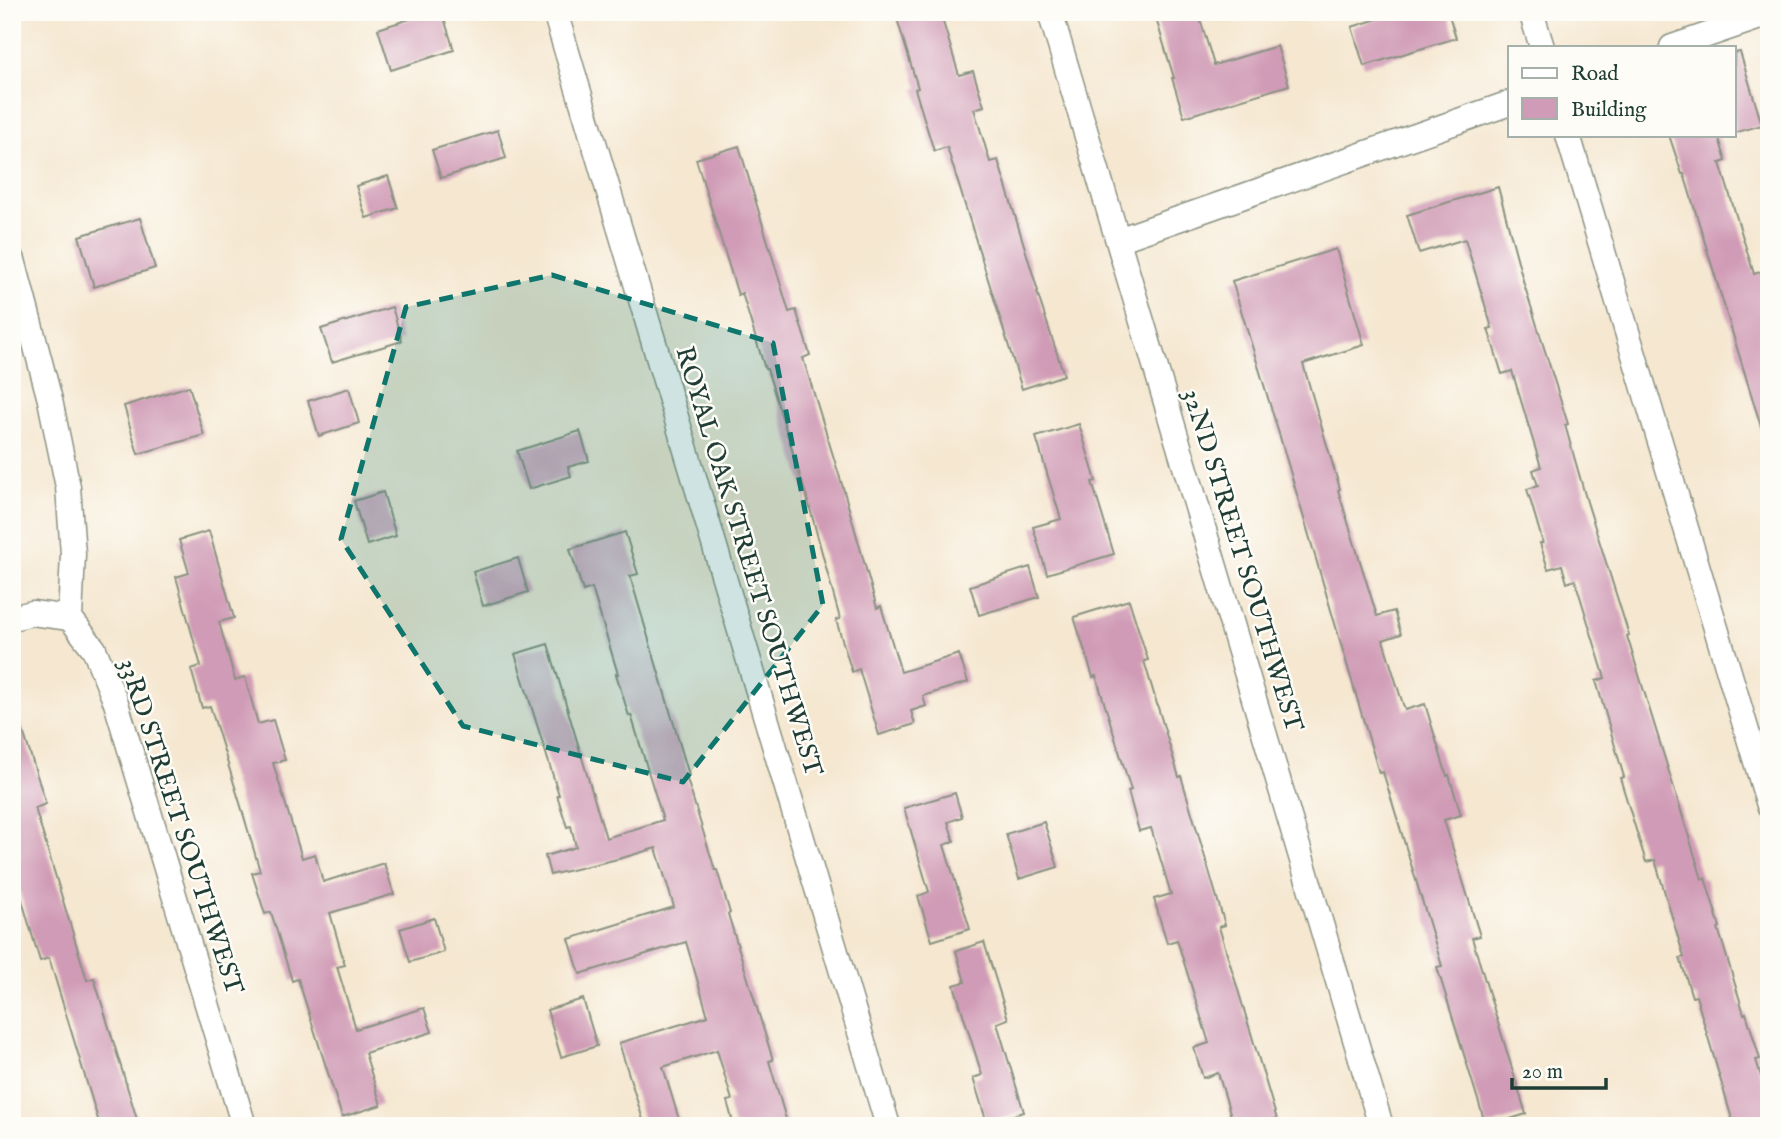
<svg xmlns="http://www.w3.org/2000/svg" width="1781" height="1138" viewBox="0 0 1781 1138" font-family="'IM FELL English',serif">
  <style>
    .building { fill: #d09bb6 }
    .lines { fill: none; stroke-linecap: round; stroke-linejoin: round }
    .street-casing { stroke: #8a9282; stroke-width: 27 }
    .street { stroke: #fff; stroke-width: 24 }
    .marked { fill: #0f766e; fill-opacity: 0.2; stroke: #0f766e; stroke-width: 5; stroke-dasharray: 14 9; stroke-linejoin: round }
    .labels { text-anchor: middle; stroke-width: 5; stroke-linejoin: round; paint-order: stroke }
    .street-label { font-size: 26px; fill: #1f3d34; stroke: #fdfcf7 }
  </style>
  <rect width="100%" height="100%" fill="#fdfcf7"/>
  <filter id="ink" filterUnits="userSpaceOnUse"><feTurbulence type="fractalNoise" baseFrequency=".0143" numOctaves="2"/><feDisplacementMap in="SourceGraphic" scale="14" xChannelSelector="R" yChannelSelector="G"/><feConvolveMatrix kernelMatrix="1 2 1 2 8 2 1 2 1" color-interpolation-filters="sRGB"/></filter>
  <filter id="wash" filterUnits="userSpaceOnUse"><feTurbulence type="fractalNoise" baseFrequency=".00686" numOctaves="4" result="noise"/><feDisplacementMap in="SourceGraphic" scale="28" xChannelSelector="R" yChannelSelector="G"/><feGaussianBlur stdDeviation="1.57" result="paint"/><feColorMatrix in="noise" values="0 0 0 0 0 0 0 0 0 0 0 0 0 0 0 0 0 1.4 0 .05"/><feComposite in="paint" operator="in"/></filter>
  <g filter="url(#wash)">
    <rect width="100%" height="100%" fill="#f5e7d0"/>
    <g id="blocks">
      <g class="building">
        <path d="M 432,12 L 442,12 L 454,50 L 391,70 L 378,29 Z"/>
        <path d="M 895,12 L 940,12 L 959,75 L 973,71 L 984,106 L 974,109 L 990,162 L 998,160 L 1038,291 L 1037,292 L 1064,375 L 1022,389 L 947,147 L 934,151 L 915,89 L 918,88 Z"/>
        <path d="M 1154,12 L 1198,12 L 1214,65 L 1277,46 L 1289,85 L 1184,117 L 1172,78 L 1174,78 Z"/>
        <path d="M 1399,12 L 1448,12 L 1456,38 L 1364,66 L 1352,27 Z"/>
        <path d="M 1740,52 L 1762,125 L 1734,133 L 1734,53 Z"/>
        <path d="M 498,130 L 506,158 L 441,178 L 432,150 Z"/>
        <path d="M 1669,135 L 1718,135 L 1726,161 L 1720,163 L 1754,274 L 1760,272 L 1769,302 L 1769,432 L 1763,433 L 1684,174 L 1682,174 Z"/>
        <path d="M 739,146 L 789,312 L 796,310 L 810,355 L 803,358 L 844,491 L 877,608 L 881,606 L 901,672 L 959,654 L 968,682 L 923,696 L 926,706 L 911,711 L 915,724 L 879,735 L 859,669 L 852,672 L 836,620 L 840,619 L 808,501 L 767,369 L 765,369 L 742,293 L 738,295 L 696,159 Z"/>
        <path d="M 388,176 L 398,208 L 366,218 L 356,186 Z"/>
        <path d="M 1498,187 L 1524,284 L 1568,424 L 1565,425 L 1587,502 L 1629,635 L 1627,636 L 1702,879 L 1705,878 L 1720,927 L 1718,928 L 1744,1014 L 1746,1013 L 1760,1059 L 1756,1060 L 1769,1102 L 1769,1126 L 1734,1126 L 1696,996 L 1692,997 L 1680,958 L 1684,957 L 1655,860 L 1646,862 L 1620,778 L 1624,777 L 1596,681 L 1605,678 L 1575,580 L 1567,583 L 1562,565 L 1548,569 L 1540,543 L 1543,543 L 1527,489 L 1538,486 L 1533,470 L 1541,467 L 1512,371 L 1502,374 L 1488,329 L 1492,328 L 1465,239 L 1419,253 L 1407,215 Z"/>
        <path d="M 140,218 L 155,268 L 94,287 L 79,236 Z"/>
        <path d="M 1336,249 L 1364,345 L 1303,364 L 1340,489 L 1338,490 L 1377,616 L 1394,611 L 1401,634 L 1383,640 L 1400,695 L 1405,710 L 1425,704 L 1447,776 L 1449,775 L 1461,815 L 1444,820 L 1480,936 L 1472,938 L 1526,1114 L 1488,1126 L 1486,1126 L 1437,967 L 1442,966 L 1383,772 L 1379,773 L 1280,437 L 1232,281 Z"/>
        <path d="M 392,307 L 402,341 L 332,362 L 321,329 Z"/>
        <path d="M 189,386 L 204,435 L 138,454 L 124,406 Z"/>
        <path d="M 349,388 L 359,423 L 319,436 L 308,401 Z"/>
        <path d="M 1079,424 L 1096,481 L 1092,482 L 1114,554 L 1047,574 L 1033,527 L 1061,519 L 1036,437 Z"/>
        <path d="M 580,431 L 589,461 L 568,467 L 571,476 L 529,489 L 517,451 Z"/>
        <path d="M 383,492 L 396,536 L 367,545 L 354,501 Z"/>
        <path d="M 209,531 L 234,618 L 219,622 L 235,680 L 245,677 L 258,724 L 273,720 L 285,760 L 273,763 L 302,858 L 315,854 L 323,882 L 384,863 L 394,894 L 330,913 L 345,965 L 337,967 L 356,1029 L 424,1008 L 432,1032 L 365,1053 L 381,1105 L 342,1117 L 298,979 L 292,981 L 271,912 L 265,914 L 252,873 L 260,871 L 240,803 L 210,706 L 202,708 L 191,669 L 201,666 L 176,577 L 189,573 L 179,540 Z"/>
        <path d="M 625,532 L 638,574 L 630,576 L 689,775 L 686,776 L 715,870 L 717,870 L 730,913 L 728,914 L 773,1060 L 769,1061 L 788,1126 L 734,1126 L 727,1101 L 732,1100 L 717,1050 L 663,1067 L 681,1126 L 645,1126 L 619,1043 L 708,1016 L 686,942 L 580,974 L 569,939 L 674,907 L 656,848 L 622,858 L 550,875 L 545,856 L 576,847 L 571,826 L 567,827 L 557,795 L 559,795 L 515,654 L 548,644 L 606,838 L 663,820 L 631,715 L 629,716 L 616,674 L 618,674 L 592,588 L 583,591 L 570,549 Z"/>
        <path d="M 518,558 L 528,592 L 483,606 L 473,572 Z"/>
        <path d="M 1030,567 L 1039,597 L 979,615 L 970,586 Z"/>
        <path d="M 1129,600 L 1148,660 L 1144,661 L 1179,777 L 1181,776 L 1225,925 L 1219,927 L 1279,1126 L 1234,1126 L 1218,1073 L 1203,1078 L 1194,1048 L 1209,1043 L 1177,940 L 1167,943 L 1154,899 L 1171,894 L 1151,828 L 1139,831 L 1128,791 L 1131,790 L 1096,676 L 1093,677 L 1074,617 Z"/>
        <path d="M 18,715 L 46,804 L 35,808 L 87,980 L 94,978 L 139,1126 L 100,1126 L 49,958 L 40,961 L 28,921 L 12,865 L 12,716 Z"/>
        <path d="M 955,793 L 962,817 L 948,822 L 954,841 L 944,845 L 970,929 L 932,941 L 918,896 L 929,892 L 904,808 Z"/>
        <path d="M 1044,822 L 1058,867 L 1019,879 L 1006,834 Z"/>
        <path d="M 434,918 L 444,952 L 410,962 L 400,929 Z"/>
        <path d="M 984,942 L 1008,1019 L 997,1023 L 1024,1112 L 987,1123 L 973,1078 L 982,1075 L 954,985 L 965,982 L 956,951 Z"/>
        <path d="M 583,999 L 597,1046 L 561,1057 L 547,1010 Z"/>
      </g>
    </g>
  </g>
  <g filter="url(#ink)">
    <use href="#blocks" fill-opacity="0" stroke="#8a9282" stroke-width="2"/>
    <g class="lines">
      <g class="street-casing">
        <g id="street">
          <path d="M 555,12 L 888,1126"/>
          <path d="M 1050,12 L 1381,1126"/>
          <path d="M 1531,12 L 1542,47"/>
          <path d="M 1672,47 L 1769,14"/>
          <path d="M 1568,135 L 1769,805"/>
          <path d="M 1118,240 L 1510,103"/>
          <path d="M 13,260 L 50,400 L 68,487 L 73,554 L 70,618 L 94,649 L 116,703 L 244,1126"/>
          <path d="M 12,618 L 32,613 L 70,618"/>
        </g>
      </g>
      <use href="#street" class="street"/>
    </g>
  </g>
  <path class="marked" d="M 552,275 L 773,343 L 823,605 L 683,782 L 463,726 L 341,539 L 406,307 Z"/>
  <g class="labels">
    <g class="street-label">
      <text transform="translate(1244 560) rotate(73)" y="9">32ND STREET SOUTHWEST</text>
      <text transform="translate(750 561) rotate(73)" y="9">ROYAL OAK STREET SOUTHWEST</text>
      <text transform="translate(182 826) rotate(72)" y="9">33RD STREET SOUTHWEST</text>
    </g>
  </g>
  <rect width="1781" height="1138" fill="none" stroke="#fdfcf7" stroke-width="42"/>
  <rect x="1508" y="46" width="228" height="91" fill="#fdfcf7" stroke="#a4b0a9" stroke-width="2"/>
  <rect x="1522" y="68" width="35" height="10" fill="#ffffff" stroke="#a4b0a9" stroke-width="2"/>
  <text x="1571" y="80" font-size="21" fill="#1f3d34">Road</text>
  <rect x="1522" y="98" width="35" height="21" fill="#d09bb6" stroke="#a4b0a9" stroke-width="2"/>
  <text x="1571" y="116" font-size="21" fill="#1f3d34">Building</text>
  <path d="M1512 1078v10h94v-10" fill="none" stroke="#1f3d34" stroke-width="3.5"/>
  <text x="1522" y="1078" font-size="21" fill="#1f3d34" stroke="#fdfcf7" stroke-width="5" paint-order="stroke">20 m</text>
</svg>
